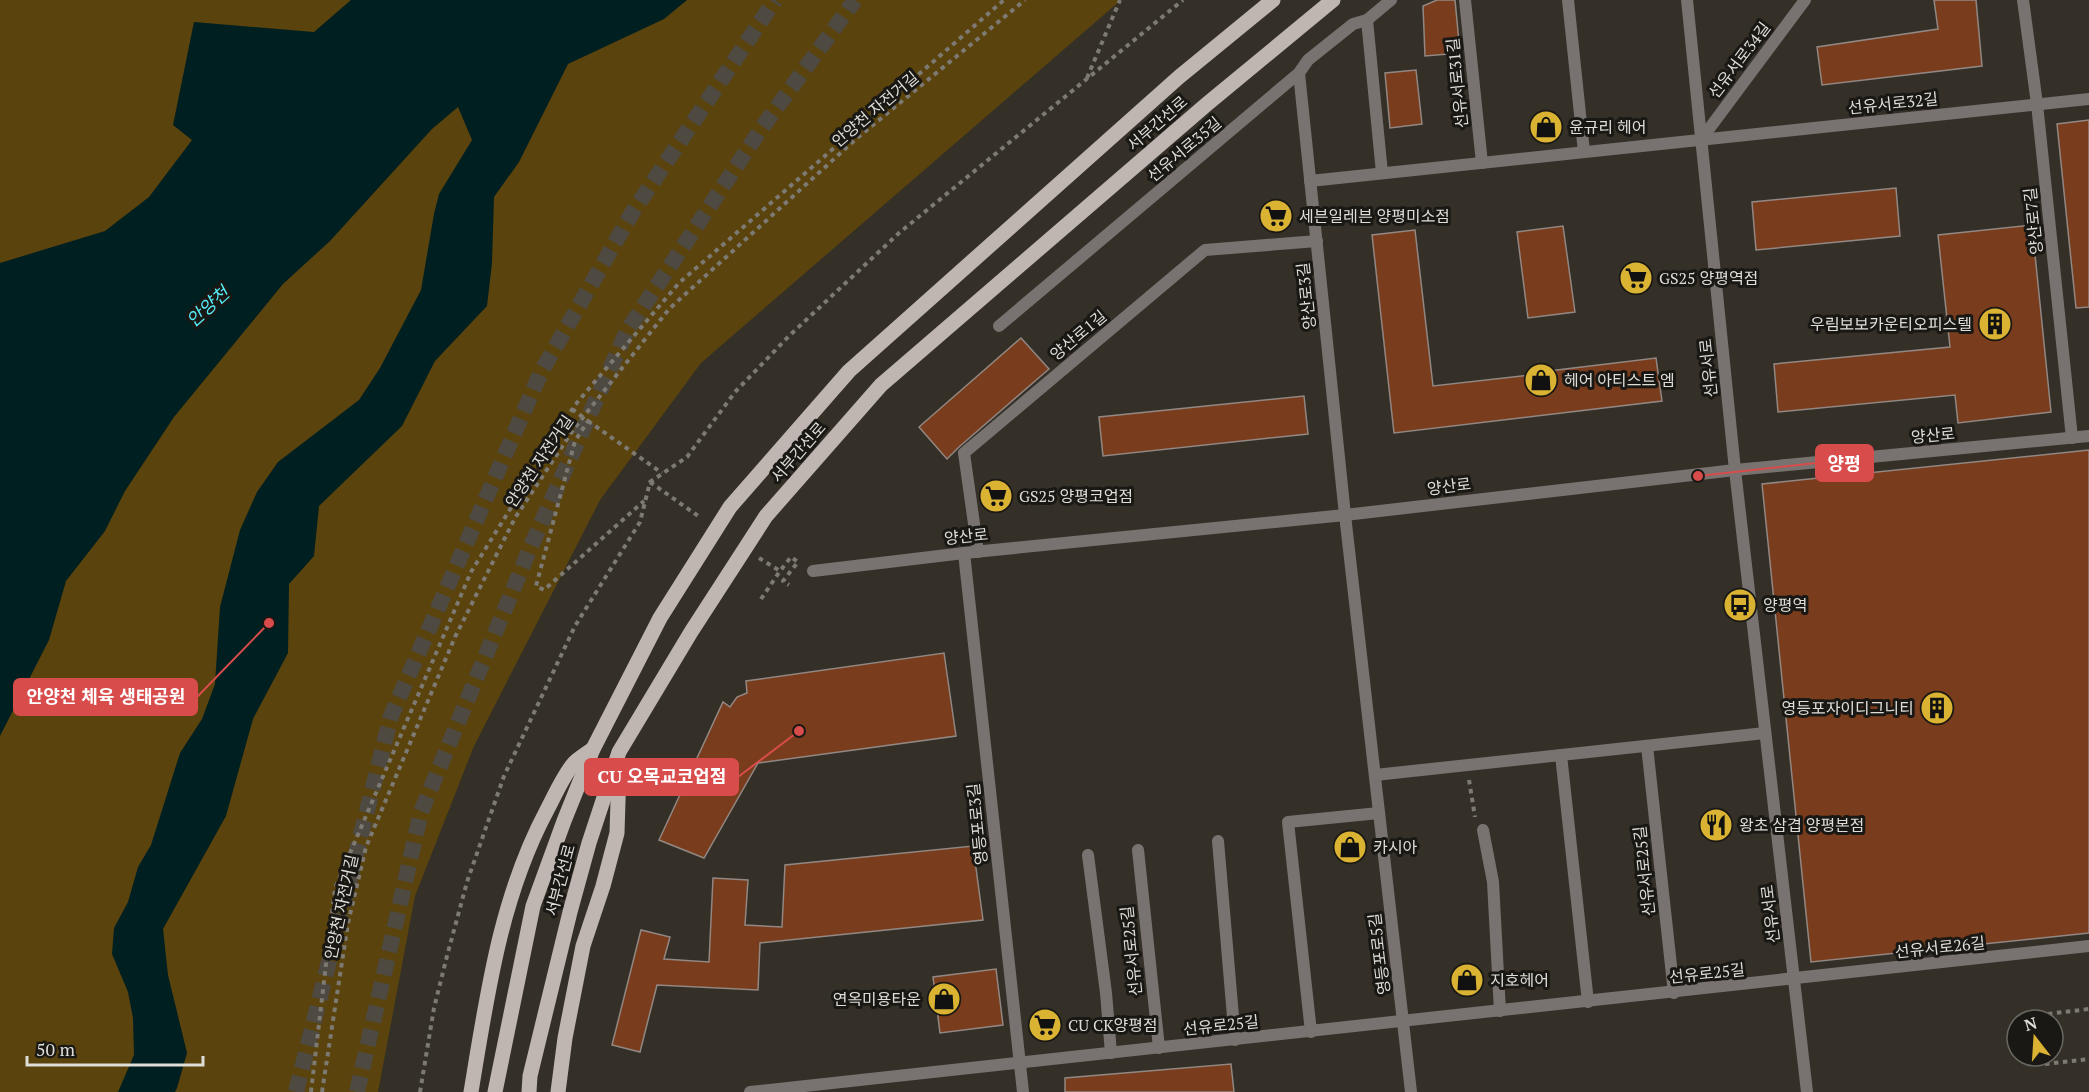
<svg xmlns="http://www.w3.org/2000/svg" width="2089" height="1092" viewBox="0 0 2089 1092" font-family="'PT Serif','Noto Sans KR',serif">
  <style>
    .green { fill: #5a430c }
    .water { fill: #001f21 }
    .building { fill: #793c1c; stroke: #928782; stroke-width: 1.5 }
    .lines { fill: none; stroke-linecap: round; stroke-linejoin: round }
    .trunk-tunnel { stroke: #4e4a42; stroke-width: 16; stroke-dasharray: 16 8; stroke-linecap: butt }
    .path { stroke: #7d7a73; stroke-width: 4; stroke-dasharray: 4.5 4.5; stroke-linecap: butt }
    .minor { stroke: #787371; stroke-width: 12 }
    .tertiary { stroke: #787371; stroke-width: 12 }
    .primary { stroke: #bfb5b1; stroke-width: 15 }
    .labels { text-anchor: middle; stroke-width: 6; stroke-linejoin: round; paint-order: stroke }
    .street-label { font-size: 16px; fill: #dfddd7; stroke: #1a1814 }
    .poi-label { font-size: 16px; fill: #dfddd7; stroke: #1a1814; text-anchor: start }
    .water-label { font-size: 18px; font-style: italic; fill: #54ecf7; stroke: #1a1814 }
    .leader { fill: none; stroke: #d84c4b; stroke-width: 2 }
    .callout-dot { fill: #d84c4b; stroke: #1a1814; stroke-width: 2 }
    .callout { fill: #d84c4b; stroke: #d84c4b; stroke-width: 2 }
    .callout-label { font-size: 18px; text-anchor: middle; font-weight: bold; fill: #fff }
  </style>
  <rect width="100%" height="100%" fill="#343028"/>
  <path class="green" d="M 0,0 L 1121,0 L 701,363 L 600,500 L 474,746 L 415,896 L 378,1092 L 0,1092 Z"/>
  <path class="water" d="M 351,0 L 687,0 L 664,19 L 568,64 L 519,162 L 494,197 L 492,263 L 487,306 L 435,361 L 402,426 L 319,506 L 314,556 L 289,584 L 288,653 L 253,719 L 226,816 L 163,929 L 168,975 L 187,1053 L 177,1088 L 175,1092 L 118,1092 L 134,1055 L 133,1018 L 128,992 L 112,954 L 114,928 L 128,902 L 138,867 L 151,845 L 180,753 L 202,719 L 215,684 L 220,607 L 240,530 L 257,492 L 278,462 L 359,400 L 380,368 L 421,290 L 434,214 L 439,194 L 472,140 L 458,107 L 432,129 L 330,241 L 283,284 L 174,417 L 125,491 L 105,531 L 66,581 L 49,640 L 0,736 L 0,263 L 105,231 L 149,197 L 192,140 L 173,125 L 194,22 L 314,32 Z"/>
  <g class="building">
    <path d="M 1437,0 L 1455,0 L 1460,53 L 1425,56 L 1423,6 Z"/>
    <path d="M 1934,0 L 1976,0 L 1982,66 L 1822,85 L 1817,47 L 1938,29 Z"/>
    <path d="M 1416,70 L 1422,124 L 1390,128 L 1385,73 Z"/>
    <path d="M 2089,120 L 2089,307 L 2076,308 L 2057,124 Z"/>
    <path d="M 1896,188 L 1900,236 L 1756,250 L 1752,202 Z"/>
    <path d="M 2032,225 L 2051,412 L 1958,423 L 1955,395 L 1778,412 L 1774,364 L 1950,347 L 1938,235 Z"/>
    <path d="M 1563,226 L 1575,312 L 1528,318 L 1517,232 Z"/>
    <path d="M 1415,230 L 1433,386 L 1549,373 L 1549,371 L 1656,358 L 1662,401 L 1394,433 L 1372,235 Z"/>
    <path d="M 1021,338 L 1049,369 L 959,447 L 947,459 L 919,427 Z"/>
    <path d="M 1304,396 L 1308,434 L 1103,456 L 1099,417 Z"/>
    <path d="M 2089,450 L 2089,933 L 1811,962 L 1762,484 Z"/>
    <path d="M 944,653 L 956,736 L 758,763 L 704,858 L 659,840 L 723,702 L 730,707 L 737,697 L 747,693 L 746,681 Z"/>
    <path d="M 973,846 L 983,920 L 760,943 L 758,990 L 657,985 L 640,1052 L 612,1045 L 641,930 L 670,937 L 664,959 L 709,962 L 713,878 L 748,880 L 745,925 L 782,927 L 785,865 Z"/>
    <path d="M 996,969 L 1003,1025 L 940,1033 L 933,977 Z"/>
    <path d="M 1231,1064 L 1234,1092 L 1065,1092 L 1065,1078 Z"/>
  </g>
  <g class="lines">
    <g class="trunk-tunnel">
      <path d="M 296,1092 L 391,716 L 541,372 L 632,213 L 775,0"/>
      <path d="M 357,1092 L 421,812 L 531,546 L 627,331 L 761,129 L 855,0"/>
    </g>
    <g class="path">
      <path d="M 1087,78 L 1120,0"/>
      <path d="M 572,409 L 588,421 L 575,441 L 536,586 L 544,590 L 644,501"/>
      <path d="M 588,421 L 662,473"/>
      <path d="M 650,482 L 701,518"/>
      <path d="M 759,558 L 780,571 L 791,557 L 798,562 L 783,581 L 789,585"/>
      <path d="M 761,599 L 780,571"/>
      <path d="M 1469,780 L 1475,817"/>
      <path d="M 2039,1015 L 2089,1009"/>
      <path d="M 2045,1064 L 2089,1059"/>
      <path d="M 311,1092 L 335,888 L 471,572 L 575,405 L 679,283 L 1004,0"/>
      <path d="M 322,1092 L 348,923 L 366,847 L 455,637 L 515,518 L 573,430 L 669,309 L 856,139 L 1025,0"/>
      <path d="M 420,1092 L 434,1008 L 447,956 L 467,882 L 504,776 L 575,626 L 640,522 L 650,482 L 687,457 L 735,392 L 789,336 L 899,233 L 1183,0"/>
    </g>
    <g class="minor">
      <path d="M 1465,0 L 1482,163"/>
      <path d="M 1568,0 L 1584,152"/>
      <path d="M 1687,0 L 1735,470"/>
      <path d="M 2023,0 L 2037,104 L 2072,438"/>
      <path d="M 1367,20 L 1382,173"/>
      <path d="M 1299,73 L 1345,515 L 1411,1092"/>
      <path d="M 1700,141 L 1805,0"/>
      <path d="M 1310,181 L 2089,99"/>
      <path d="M 999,326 L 1299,73 L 1308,60 L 1353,24 L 1367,20 L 1391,0"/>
      <path d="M 978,552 L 964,453 L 1205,250 L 1317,241"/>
      <path d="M 964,553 L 1023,1092"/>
      <path d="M 1647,746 L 1674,993"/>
      <path d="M 1561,755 L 1588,1002"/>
      <path d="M 1375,775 L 1765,733"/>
      <path d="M 1483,830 L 1493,882 L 1500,1011"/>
      <path d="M 1218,841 L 1235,1040"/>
      <path d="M 1138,850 L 1159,1048"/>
      <path d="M 1088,855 L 1106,993 L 1111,1053"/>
      <path d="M 1311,1032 L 1288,822 L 1379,813"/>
      <path d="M 750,1092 L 2089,946"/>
    </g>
    <g class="tertiary">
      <path d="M 1735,470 L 1807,1092"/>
      <path d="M 813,571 L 964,553 L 1345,515 L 1735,470 L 2089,436"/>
    </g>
    <g class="primary">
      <path d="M 471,1092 C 487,996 500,898 547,810 C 555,795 563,776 574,763 C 579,758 587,753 593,749"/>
      <path d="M 495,1092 L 533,906 L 564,821 L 593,749 L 660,618 L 730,507 L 849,371 L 1179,77 L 1273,0"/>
      <path d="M 529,1092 L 530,1076 L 570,912 L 589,843 L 619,752 L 691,632 L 766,516 L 881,385 L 1207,104 L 1333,0"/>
      <path d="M 558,1092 L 565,1038 L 583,946 L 603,886 L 617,833 L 619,769"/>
    </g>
  </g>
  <defs>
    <g id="shop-disc" transform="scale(1.725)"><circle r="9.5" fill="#dbb333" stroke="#1a1814"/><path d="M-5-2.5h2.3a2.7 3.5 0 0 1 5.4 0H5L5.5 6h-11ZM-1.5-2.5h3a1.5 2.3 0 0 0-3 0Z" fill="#111"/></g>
    <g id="supermarket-disc" transform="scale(1.725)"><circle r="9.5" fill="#dbb333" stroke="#1a1814"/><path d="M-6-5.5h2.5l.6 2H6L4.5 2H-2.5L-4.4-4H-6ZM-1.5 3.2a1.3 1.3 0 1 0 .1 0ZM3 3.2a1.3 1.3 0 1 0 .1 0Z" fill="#111"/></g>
    <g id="building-disc" transform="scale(1.725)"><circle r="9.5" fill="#dbb333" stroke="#1a1814"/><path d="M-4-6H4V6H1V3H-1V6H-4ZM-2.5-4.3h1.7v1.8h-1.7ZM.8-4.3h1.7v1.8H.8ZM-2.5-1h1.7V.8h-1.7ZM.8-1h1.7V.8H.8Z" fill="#111"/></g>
    <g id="bus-disc" transform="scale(1.725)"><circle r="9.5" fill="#dbb333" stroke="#1a1814"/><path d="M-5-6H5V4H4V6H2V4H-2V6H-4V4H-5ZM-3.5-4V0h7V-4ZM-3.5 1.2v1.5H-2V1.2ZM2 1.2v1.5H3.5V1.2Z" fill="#111"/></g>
    <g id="restaurant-disc" transform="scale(1.725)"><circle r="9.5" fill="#dbb333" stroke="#1a1814"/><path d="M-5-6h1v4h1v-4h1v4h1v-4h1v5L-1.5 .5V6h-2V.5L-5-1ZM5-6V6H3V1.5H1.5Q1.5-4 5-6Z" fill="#111"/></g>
  </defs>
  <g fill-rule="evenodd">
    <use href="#shop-disc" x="1546" y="127"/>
    <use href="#supermarket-disc" x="1276" y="216"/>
    <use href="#supermarket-disc" x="1636" y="278"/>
    <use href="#building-disc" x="1995" y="324"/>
    <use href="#shop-disc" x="1541" y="380"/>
    <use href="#supermarket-disc" x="996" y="496"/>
    <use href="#bus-disc" x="1740" y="605"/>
    <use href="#building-disc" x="1937" y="708"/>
    <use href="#restaurant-disc" x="1716" y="825"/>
    <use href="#shop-disc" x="1350" y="847"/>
    <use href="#shop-disc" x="1467" y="980"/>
    <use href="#shop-disc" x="944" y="999"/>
    <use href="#supermarket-disc" x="1045" y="1025"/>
  </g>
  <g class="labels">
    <g class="street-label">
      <text transform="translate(1739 60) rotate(-53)" y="6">선유서로34길</text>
      <text transform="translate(1457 83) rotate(-96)" y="6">선유서로31길</text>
      <text transform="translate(1893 103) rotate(-6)" y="6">선유서로32길</text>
      <text transform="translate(875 109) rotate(-40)" y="6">안양천 자전거길</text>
      <text transform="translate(1157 123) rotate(-41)" y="6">서부간선로</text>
      <text transform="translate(1184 149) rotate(-40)" y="6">선유서로35길</text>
      <text transform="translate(2033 221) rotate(-96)" y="6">양산로7길</text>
      <text transform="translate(1306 296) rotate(-96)" y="6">양산로3길</text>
      <text transform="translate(1078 335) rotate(-40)" y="6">양산로1길</text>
      <text transform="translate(1708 368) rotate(-96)" y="6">선유서로</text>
      <text transform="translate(1933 435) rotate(-5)" y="6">양산로</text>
      <text transform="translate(798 452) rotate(-49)" y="6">서부간선로</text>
      <text transform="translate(539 461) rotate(-56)" y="6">안양천 자전거길</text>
      <text transform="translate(1449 486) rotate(-7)" y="6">양산로</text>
      <text transform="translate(966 536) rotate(-6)" y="6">양산로</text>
      <text transform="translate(977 824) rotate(-96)" y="6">영등포로3길</text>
      <text transform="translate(1644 871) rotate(-96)" y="6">선유서로25길</text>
      <text transform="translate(560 880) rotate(-75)" y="6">서부간선로</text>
      <text transform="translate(341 907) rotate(-78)" y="6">안양천 자전거길</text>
      <text transform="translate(1770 914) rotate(-97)" y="6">선유서로</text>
      <text transform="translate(1940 947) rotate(-6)" y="6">선유서로26길</text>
      <text transform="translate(1131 951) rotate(-96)" y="6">선유서로25길</text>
      <text transform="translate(1379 954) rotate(-97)" y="6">영등포로5길</text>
      <text transform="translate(1707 973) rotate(-6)" y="6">선유로25길</text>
      <text transform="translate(1221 1025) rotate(-6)" y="6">선유로25길</text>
    </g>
    <g class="poi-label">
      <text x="1569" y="133">윤규리 헤어</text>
      <text x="1299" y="222">세븐일레븐 양평미소점</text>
      <text x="1659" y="284">GS25 양평역점</text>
      <text x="1972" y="330" text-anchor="end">우림보보카운티오피스텔</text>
      <text x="1564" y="386">헤어 아티스트 엠</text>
      <text x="1019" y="502">GS25 양평코업점</text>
      <text x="1763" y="611">양평역</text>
      <text x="1914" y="714" text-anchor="end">영등포자이디그니티</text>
      <text x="1739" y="831">왕초 삼겹 양평본점</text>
      <text x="1373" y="853">카시아</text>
      <text x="1490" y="986">지호헤어</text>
      <text x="921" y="1005" text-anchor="end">연옥미용타운</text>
      <text x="1068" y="1031">CU CK양평점</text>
    </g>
    <g class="water-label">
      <text transform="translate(208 307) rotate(-42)" y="6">안양천</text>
    </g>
  </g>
  <path class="leader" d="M1698 476L1816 463M269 623L197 697M799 731L738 777"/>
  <g class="callout-dot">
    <circle cx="1698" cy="476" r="6"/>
    <circle cx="269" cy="623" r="6"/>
    <circle cx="799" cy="731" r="6"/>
  </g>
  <g class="callout">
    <rect x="1816" y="445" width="57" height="36" rx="6"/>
    <rect x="14" y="679" width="183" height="36" rx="6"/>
    <rect x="585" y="759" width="153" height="36" rx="6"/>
  </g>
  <g class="callout-label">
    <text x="1844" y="470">양평</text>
    <text x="106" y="703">안양천 체육 생태공원</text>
    <text x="662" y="783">CU 오목교코업점</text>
  </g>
  <g transform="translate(2035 1038) rotate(343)"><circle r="28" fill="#1a1814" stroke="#696762" stroke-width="1.5"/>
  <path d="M0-4.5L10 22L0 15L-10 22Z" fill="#dbb333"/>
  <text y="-9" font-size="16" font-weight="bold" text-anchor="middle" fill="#dfddd7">N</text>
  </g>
  <path d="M27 1056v9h176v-9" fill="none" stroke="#dfddd7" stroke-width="3"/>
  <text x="36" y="1056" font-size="18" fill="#dfddd7" stroke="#1a1814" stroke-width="4.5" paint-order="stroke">50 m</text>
</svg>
